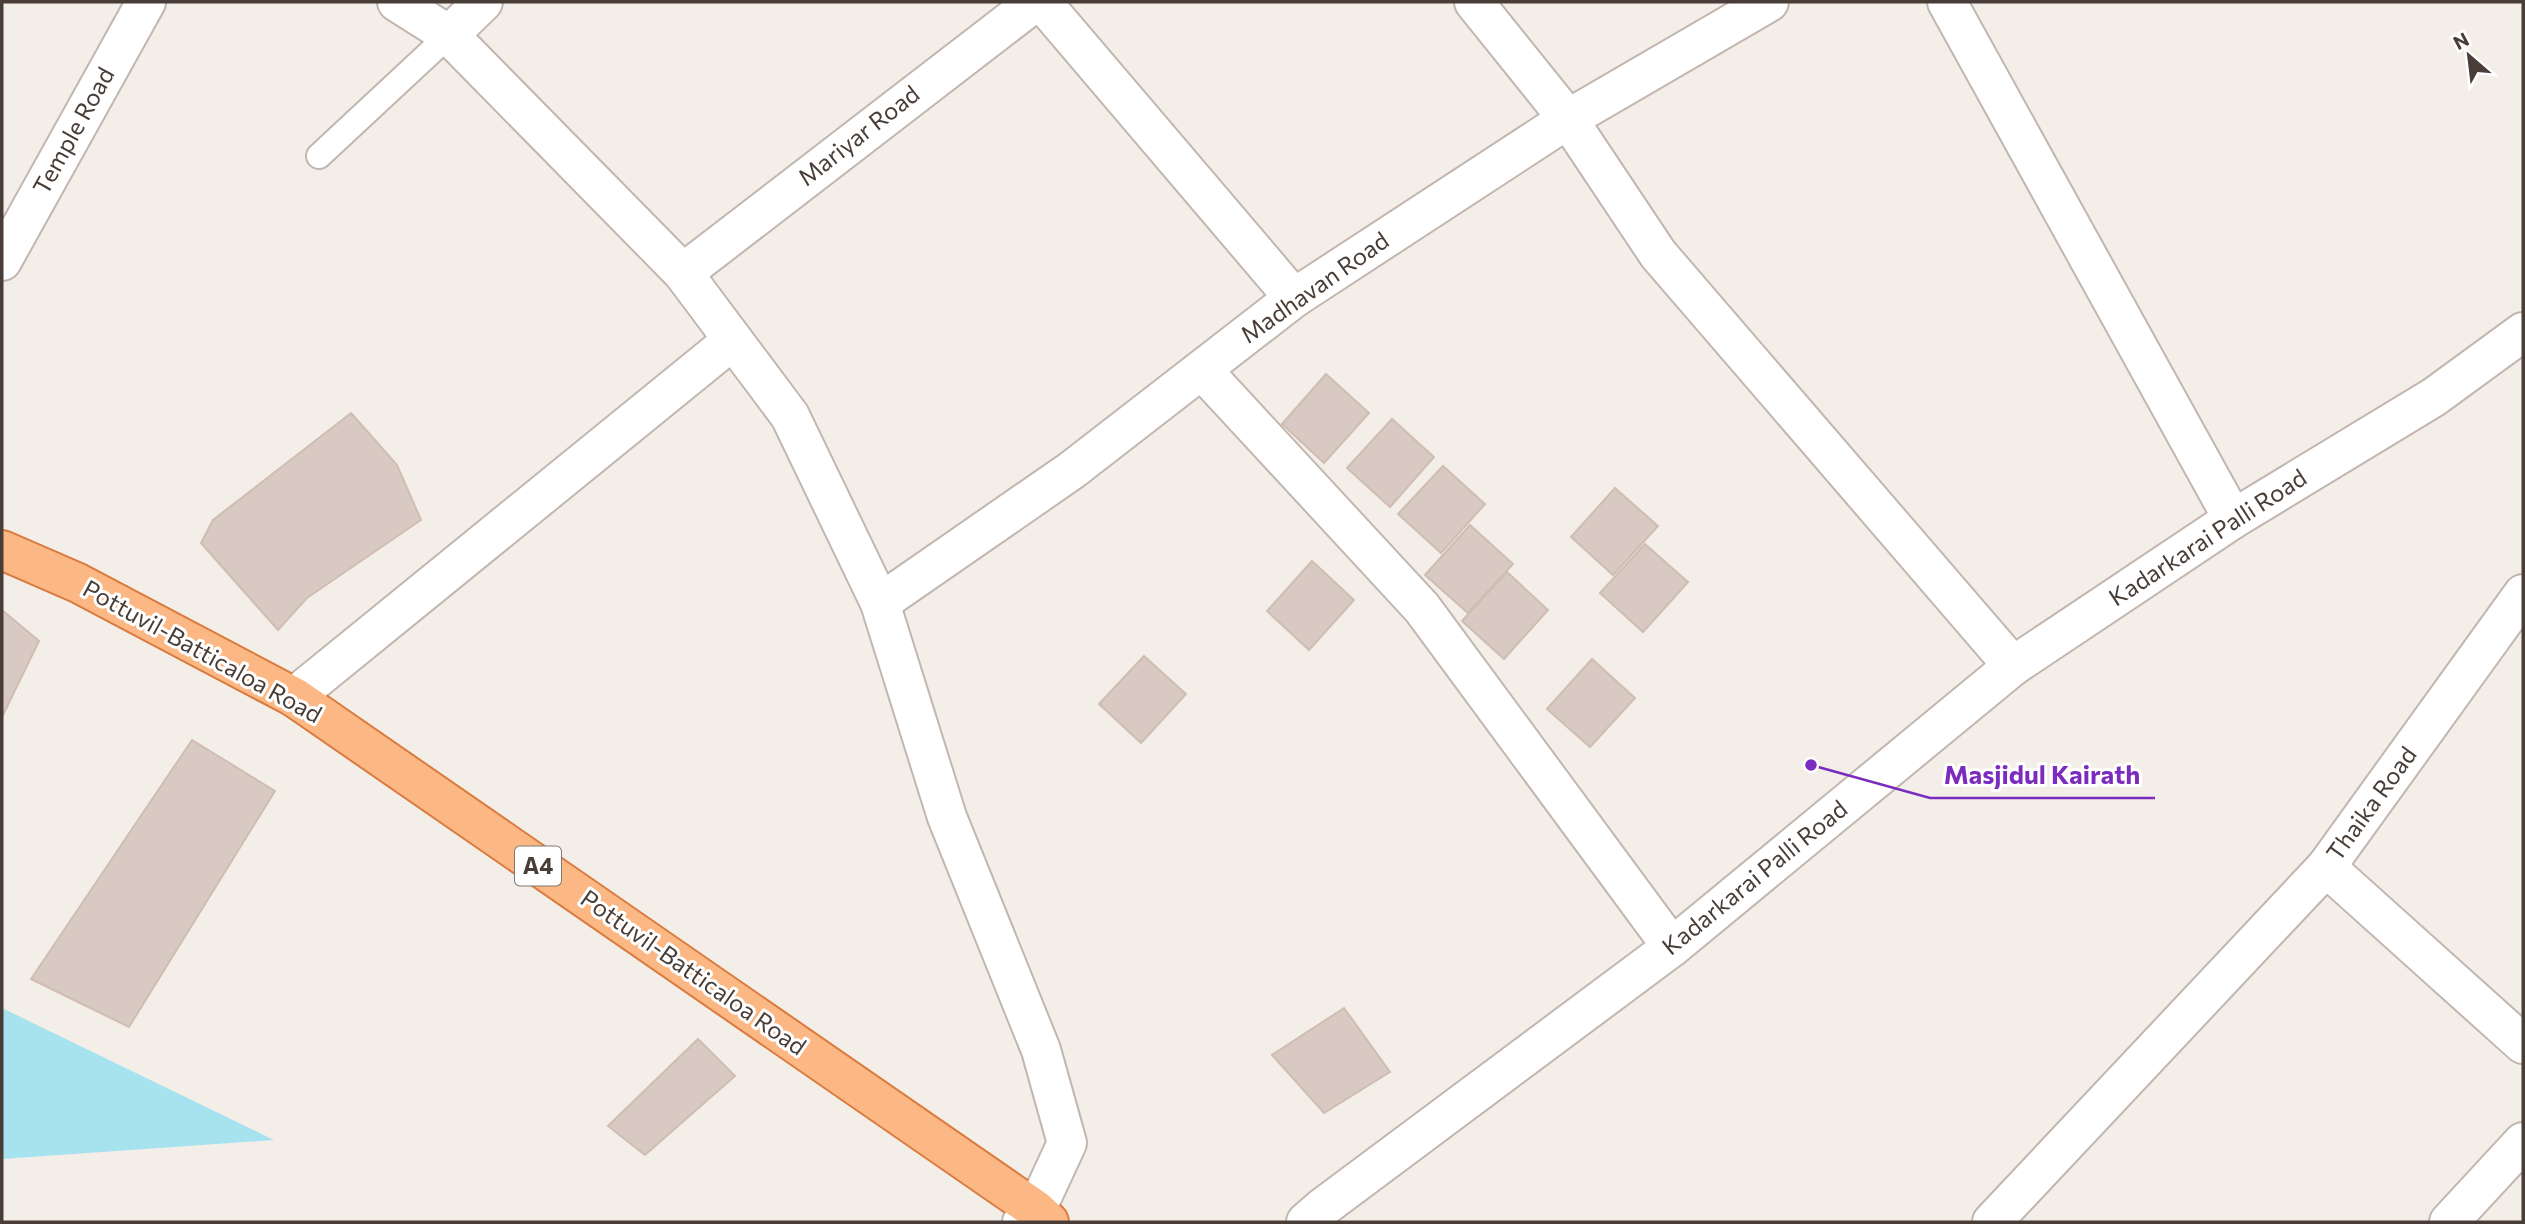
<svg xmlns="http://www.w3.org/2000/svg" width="2525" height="1224" viewBox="0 0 2525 1224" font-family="Commissioner,sans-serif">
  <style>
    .water { fill: #a7e3ef }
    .building { fill: #d8cac2; stroke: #d0bdb2; stroke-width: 2 }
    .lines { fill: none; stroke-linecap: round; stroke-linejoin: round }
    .service-casing { stroke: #c2b6af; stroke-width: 28 }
    .minor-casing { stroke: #c2b6af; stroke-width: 42 }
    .trunk-casing { stroke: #da7a3d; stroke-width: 42 }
    .service { stroke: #fff; stroke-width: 24 }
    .minor { stroke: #fff; stroke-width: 38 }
    .trunk { stroke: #fbb884; stroke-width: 38 }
    .labels { text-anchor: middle; stroke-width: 6; stroke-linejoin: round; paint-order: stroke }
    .shield { fill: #fff; stroke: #7f7773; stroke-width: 2 }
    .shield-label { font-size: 23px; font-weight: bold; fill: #483d37 }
    .street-label { font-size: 24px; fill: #483d37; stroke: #fff }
    .leader { fill: none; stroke: #7b2cbf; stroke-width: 2.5 }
    .callout-dot { fill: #7b2cbf; stroke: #fff; stroke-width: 2.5 }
    .callout-label { font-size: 26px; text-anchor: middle; font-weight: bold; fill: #7b2cbf; stroke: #fff; stroke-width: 6; stroke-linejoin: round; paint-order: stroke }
  </style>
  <rect width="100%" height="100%" fill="#f4eee9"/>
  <path class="water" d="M 2,1008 L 274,1140 L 2,1159 Z"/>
  <g class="building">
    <path d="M 1326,374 L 1369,413 L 1324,463 L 1282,424 Z"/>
    <path d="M 351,413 L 397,465 L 421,520 L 307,598 L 278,630 L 201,543 L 213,520 Z"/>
    <path d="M 1392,419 L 1434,457 L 1390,507 L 1347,468 Z"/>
    <path d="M 1443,466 L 1485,504 L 1441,553 L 1398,514 Z"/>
    <path d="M 1615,488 L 1658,526 L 1613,575 L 1571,537 Z"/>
    <path d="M 1470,525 L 1513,564 L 1468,613 L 1425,575 Z"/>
    <path d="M 1645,544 L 1688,582 L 1643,632 L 1600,593 Z"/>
    <path d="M 1312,561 L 1354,600 L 1309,650 L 1267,611 Z"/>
    <path d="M 1507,572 L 1548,610 L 1504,659 L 1462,621 Z"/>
    <path d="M 2,610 L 39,641 L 2,717 Z"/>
    <path d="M 1144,656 L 1186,694 L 1141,743 L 1099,704 Z"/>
    <path d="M 1592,659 L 1635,698 L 1590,747 L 1547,709 Z"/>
    <path d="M 192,740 L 275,791 L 129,1027 L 31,979 Z"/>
    <path d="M 1344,1008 L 1390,1072 L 1324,1113 L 1272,1055 Z"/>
    <path d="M 698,1039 L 735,1076 L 645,1155 L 608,1126 Z"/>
  </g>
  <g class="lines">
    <g class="service-casing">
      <path id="service" d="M 319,156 L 449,35"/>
    </g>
    <g class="minor-casing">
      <g id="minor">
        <path d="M 397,2 L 449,35 L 683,273 L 790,416 L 880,603 L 947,817 L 1041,1050 L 1067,1143 L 1036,1210 L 1022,1222"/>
        <path d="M 1042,2 L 1294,298"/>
        <path d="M 1474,2 L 1568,119 L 1658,254 L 2013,666"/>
        <path d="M 1947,2 L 2233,519"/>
        <path d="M 449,35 L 483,2"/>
        <path d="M 2,261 L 146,2"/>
        <path d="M 683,273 L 1035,2"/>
        <path d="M 1202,370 L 1422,608 L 1672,947"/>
        <path d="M 2523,594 L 2326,867 L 2523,1044"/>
        <path d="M 880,603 L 1072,470 L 1294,298 L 1568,119 L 1769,2"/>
        <path d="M 294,697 L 733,340"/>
        <path d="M 1306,1222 L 1322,1208 L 1672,947 L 2013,666 L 2233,519 L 2434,397 L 2523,332"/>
        <path d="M 1992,1222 L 2326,867"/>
        <path d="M 2449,1222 L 2523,1142"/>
      </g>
    </g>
    <g class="trunk-casing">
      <path id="trunk" d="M 2,550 L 78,583 L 294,697 L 1036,1210 L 1049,1222"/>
    </g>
    <use href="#service" class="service"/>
    <use href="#minor" class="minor"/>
    <use href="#trunk" class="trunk"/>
  </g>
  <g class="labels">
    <rect class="shield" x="515" y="846.5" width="46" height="39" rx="5"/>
    <g class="shield-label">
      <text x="538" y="874">A4</text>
    </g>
    <g class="street-label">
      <text transform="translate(74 131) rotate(-61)" y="8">Temple Road</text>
      <text transform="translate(859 136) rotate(-38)" y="8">Mariyar Road</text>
      <text transform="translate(1315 288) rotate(-35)" y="8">Madhavan Road</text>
      <text transform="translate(2208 538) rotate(-33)" y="8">Kadarkarai Palli Road</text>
      <text transform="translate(202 652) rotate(29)" y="8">Pottuvil-Batticaloa Road</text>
      <text transform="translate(2372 804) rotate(-54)" y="8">Thaika Road</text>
      <text transform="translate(1755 878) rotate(-39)" y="8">Kadarkarai Palli Road</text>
      <text transform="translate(693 973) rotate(35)" y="8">Pottuvil-Batticaloa Road</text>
    </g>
  </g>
  <path class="leader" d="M1811 765L1930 798H2155"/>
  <circle class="callout-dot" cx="1811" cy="765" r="7"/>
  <g class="callout-label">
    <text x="2042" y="784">Masjidul Kairath</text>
  </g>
  <rect width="2525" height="1224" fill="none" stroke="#483d37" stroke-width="7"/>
  <g transform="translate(2469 56) rotate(332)" stroke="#ffffff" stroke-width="5" paint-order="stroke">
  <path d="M0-5L12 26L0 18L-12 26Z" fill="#483d37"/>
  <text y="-10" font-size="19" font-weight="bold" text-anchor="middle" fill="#483d37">N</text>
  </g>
</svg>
